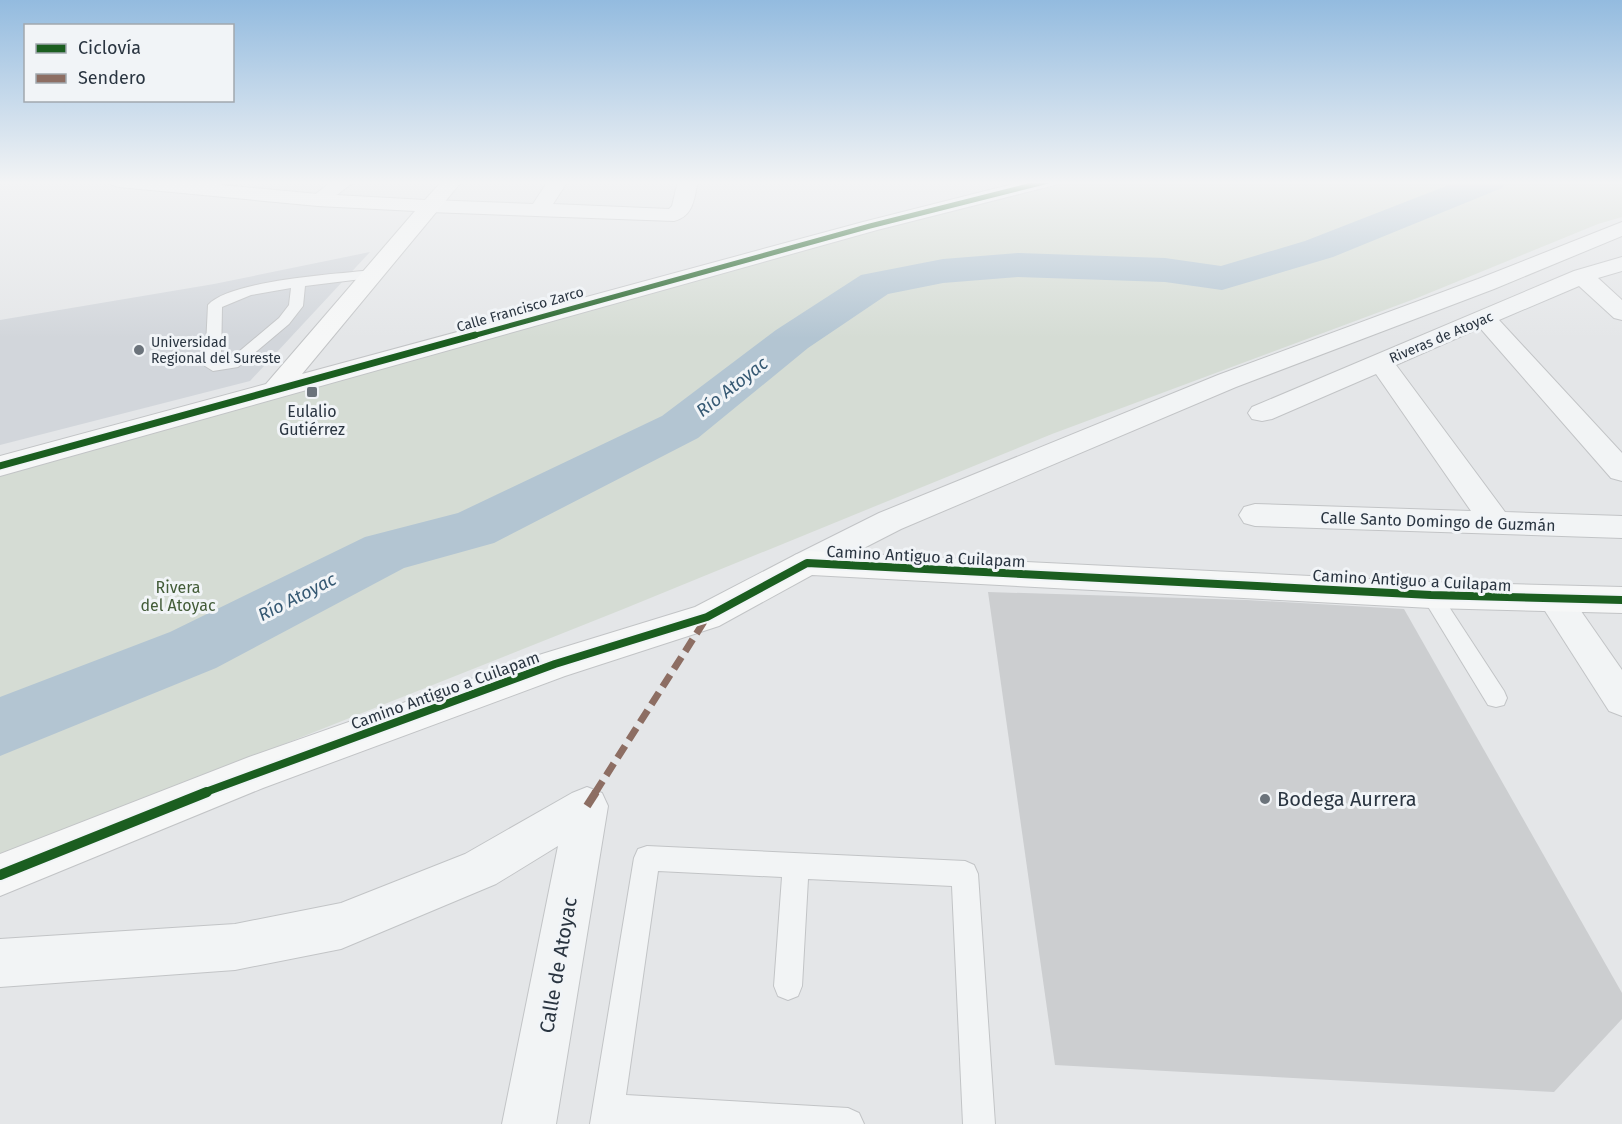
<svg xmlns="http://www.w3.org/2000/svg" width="1622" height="1124" viewBox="0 0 1622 1124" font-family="'Fira Sans',sans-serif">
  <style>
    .built { fill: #d2d6db }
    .green { fill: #d5dcd4 }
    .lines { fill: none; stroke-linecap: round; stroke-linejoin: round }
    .river { fill: #b3c5d2; fill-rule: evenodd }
    .building { fill: #ccced0 }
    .lane-casing { stroke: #c2c4c6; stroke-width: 2 }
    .street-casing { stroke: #c2c4c6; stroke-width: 2 }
    .secondary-casing { stroke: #c2c4c6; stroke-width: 2 }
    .lane { fill: #f2f4f5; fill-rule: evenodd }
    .street { fill: #f2f4f5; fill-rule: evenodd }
    .secondary { fill: #f6f7f7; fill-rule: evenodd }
    .quiet-far1 { stroke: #8d6e63; stroke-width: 7; stroke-dasharray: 14 7; stroke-linecap: butt }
    .quiet { stroke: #8d6e63; stroke-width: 8; stroke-dasharray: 17 8; stroke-linecap: butt }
    .cycleway-far3-casing { stroke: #f1f4f7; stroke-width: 8 }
    .cycleway-far2-casing { stroke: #f1f4f7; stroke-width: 10 }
    .cycleway-far1-casing { stroke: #f1f4f7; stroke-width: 12 }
    .cycleway-casing { stroke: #f1f4f7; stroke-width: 14 }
    .cycleway-far3 { stroke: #1b5e20; stroke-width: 5 }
    .cycleway-far2 { stroke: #1b5e20; stroke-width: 7 }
    .cycleway-far1 { stroke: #1b5e20; stroke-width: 8 }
    .cycleway { stroke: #1b5e20; stroke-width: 10 }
    .poi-dot { fill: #6b737b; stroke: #f1f4f7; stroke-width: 2 }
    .labels { text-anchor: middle; stroke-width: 6; stroke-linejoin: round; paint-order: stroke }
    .far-street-label { font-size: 14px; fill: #2a3541; stroke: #f1f4f7 }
    .far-poi-label { font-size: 14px; fill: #2a3541; stroke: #f1f4f7; text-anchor: start }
    .poi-label { font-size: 16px; fill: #2a3541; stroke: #f1f4f7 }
    .street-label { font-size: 16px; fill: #2a3541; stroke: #f1f4f7 }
    .park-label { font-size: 16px; fill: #435c38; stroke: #f1f4f7 }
    .water-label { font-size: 18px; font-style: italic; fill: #365973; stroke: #f1f4f7 }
    .near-poi-label { font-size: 20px; fill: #2a3541; stroke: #f1f4f7; text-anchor: start }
    .near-street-label { font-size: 20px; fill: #2a3541; stroke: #f1f4f7 }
  </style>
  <rect width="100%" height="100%" fill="#e4e6e8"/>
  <path class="built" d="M 370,252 L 250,381 L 0,445 L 0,320 L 214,284 Z"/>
  <path class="green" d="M 1052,181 L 1622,181 L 1622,217 L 1598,224 L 1417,298 L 1052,434 L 621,610 L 0,857 L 0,457 Z"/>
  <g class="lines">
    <path class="river" d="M 1459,181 L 1507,181 L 1502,188 L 1333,257 L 1222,290 L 1165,282 L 1018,277 L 943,283 L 888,294 L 808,348 L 698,438 L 494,543 L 404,568 L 216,668 L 0,756 L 0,697 L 170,632 L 365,537 L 458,513 L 662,416 L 776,330 L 861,275 L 943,259 L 1018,253 L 1165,258 L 1221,266 L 1305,241 Z"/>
  </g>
  <path class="building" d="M 988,592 L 1247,600 L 1404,609 L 1622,993 L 1622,1019 L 1554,1092 L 1055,1065 Z"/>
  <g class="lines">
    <g class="lane-casing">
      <g id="lane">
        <path d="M 373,270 L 380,274 L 378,277 L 305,286 L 303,306 L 289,324 L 238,367 L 213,371 L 205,366 L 208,305 C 230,280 338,274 373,270 ZM 291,288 L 289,305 L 279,318 L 229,360 L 221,361 L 222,307 L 251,295 Z"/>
        <path d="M 1431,587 L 1438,590 L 1504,691 L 1507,698 L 1504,705 L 1496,707 L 1488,705 L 1421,595 L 1424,590 Z"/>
        <path d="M 647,846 L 965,861 L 974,865 L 978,874 L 995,1124 L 963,1124 L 952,886 L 808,879 L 802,986 L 798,996 L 788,1000 L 778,996 L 774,986 L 782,877 L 658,871 L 626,1095 L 848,1108 L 859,1113 L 864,1124 L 590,1124 L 634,858 L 638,849 Z"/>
      </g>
    </g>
    <g class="street-casing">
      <g id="street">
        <path d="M 204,181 L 227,181 L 210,194 L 196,194 L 193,190 Z"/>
        <path d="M 332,181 L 355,181 L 325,204 L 311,204 L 308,200 Z"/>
        <path d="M 548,181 L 568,181 L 553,204 L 669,209 L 672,206 L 678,181 L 698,181 C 694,198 694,216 674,221 L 429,212 L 422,210 L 419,206 L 422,202 L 429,200 L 533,204 Z"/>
        <path d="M 1622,222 L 1622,236 L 1494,289 L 1236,387 L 901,529 L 819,571 L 807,575 L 795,571 L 790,563 L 795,555 L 879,513 L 1218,375 L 1478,279 Z"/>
        <path d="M 1622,257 L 1622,271 L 1598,278 L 1622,300 L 1622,320 L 1614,318 L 1579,286 L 1499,320 L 1622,453 L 1622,481 L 1611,478 L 1480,328 L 1396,365 L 1505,512 L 1622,516 L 1622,538 L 1255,526 L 1244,523 L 1239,515 L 1244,507 L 1255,504 L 1471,511 L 1376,374 L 1272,419 L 1262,421 L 1252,419 L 1248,413 L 1252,407 L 1574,271 Z"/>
        <path d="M 1555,587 L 1567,591 L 1622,670 L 1622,716 L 1609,711 L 1538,600 L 1543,591 Z"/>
        <path d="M 587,787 L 602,793 L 608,806 L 556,1124 L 502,1124 L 558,846 L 496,884 L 341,949 L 235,970 L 0,987 L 0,939 L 235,924 L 341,903 L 465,854 L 572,793 Z"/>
      </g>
    </g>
    <g class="secondary-casing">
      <g id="secondary">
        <path d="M 109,181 L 180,181 L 318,194 L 425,200 L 442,181 L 462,181 L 302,374 L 863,222 L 1025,181 L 1058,181 L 1055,185 L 877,230 L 0,476 L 0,456 L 266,384 L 415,211 L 318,206 L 119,187 L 112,185 Z"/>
        <path d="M 807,551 L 1431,582 L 1622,587 L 1622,613 L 1431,608 L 812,575 L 719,626 L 565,676 L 263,788 L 0,896 L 0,854 L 249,757 L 542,654 L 695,607 L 795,555 Z"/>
      </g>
    </g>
    <use href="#lane" class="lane"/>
    <use href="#street" class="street"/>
    <use href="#secondary" class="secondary"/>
    <path class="quiet-far1" d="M 595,793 L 707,617"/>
    <path class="quiet" d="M 587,806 L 596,792"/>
    <g class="cycleway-far3-casing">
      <path id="cycleway-far3" d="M 469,337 L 870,226 L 1048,181"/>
    </g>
    <g class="cycleway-far2-casing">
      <path id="cycleway-far2" d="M 0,466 L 475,335"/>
    </g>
    <g class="cycleway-far1-casing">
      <path id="cycleway-far1" d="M 203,793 L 555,664 L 707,617 L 807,563 L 1431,595 L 1622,600"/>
    </g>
    <g class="cycleway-casing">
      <path id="cycleway" d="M 0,875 L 207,792"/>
    </g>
    <use href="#cycleway-far3" class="cycleway-far3"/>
    <use href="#cycleway-far2" class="cycleway-far2"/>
    <use href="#cycleway-far1" class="cycleway-far1"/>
    <use href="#cycleway" class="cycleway"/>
  </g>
  <linearGradient id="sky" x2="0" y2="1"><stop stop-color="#93bbdf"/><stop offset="0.54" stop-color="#f3f4f5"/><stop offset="1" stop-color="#f3f4f5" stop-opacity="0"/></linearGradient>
  <rect width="1622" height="338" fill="url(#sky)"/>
  <g class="poi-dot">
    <circle cx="139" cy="350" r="6"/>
    <rect x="306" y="386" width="12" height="12" rx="3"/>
    <circle cx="1265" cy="799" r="6"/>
  </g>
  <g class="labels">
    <g class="far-street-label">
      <text transform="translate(520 309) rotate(-16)" y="5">Calle Francisco Zarco</text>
      <text transform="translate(1441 337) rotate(-23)" y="5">Riveras de Atoyac</text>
    </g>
    <g class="far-poi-label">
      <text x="151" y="347">Universidad<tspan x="151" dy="16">Regional del Sureste</tspan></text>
    </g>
    <g class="poi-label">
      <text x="312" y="417">Eulalio<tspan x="312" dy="18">Gutiérrez</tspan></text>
    </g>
    <g class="street-label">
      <text transform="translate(1438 521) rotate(2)" y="6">Calle Santo Domingo de Guzmán</text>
      <text transform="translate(926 556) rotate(3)" y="6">Camino Antiguo a Cuilapam</text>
      <text transform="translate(1412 580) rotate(3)" y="6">Camino Antiguo a Cuilapam</text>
      <text transform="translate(445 690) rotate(-20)" y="6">Camino Antiguo a Cuilapam</text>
    </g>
    <g class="park-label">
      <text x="178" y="593">Rivera<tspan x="178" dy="18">del Atoyac</tspan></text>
    </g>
    <g class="water-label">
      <text transform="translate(732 387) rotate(-38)" y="6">Río Atoyac</text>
      <text transform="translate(297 597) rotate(-27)" y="6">Río Atoyac</text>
    </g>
    <g class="near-poi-label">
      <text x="1277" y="806">Bodega Aurrera</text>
    </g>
    <g class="near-street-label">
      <text transform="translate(558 965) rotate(-80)" y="7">Calle de Atoyac</text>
    </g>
  </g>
  <rect x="24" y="24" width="210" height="78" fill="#f1f4f7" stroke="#a1a8ae" stroke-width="1.5"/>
  <rect x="36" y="44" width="30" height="9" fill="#1b5e20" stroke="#a1a8ae" stroke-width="1.5"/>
  <text x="78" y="54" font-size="18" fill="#2a3541">Ciclovía</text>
  <rect x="36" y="74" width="30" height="9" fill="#8d6e63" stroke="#a1a8ae" stroke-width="1.5"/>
  <text x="78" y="84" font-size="18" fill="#2a3541">Sendero</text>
</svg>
